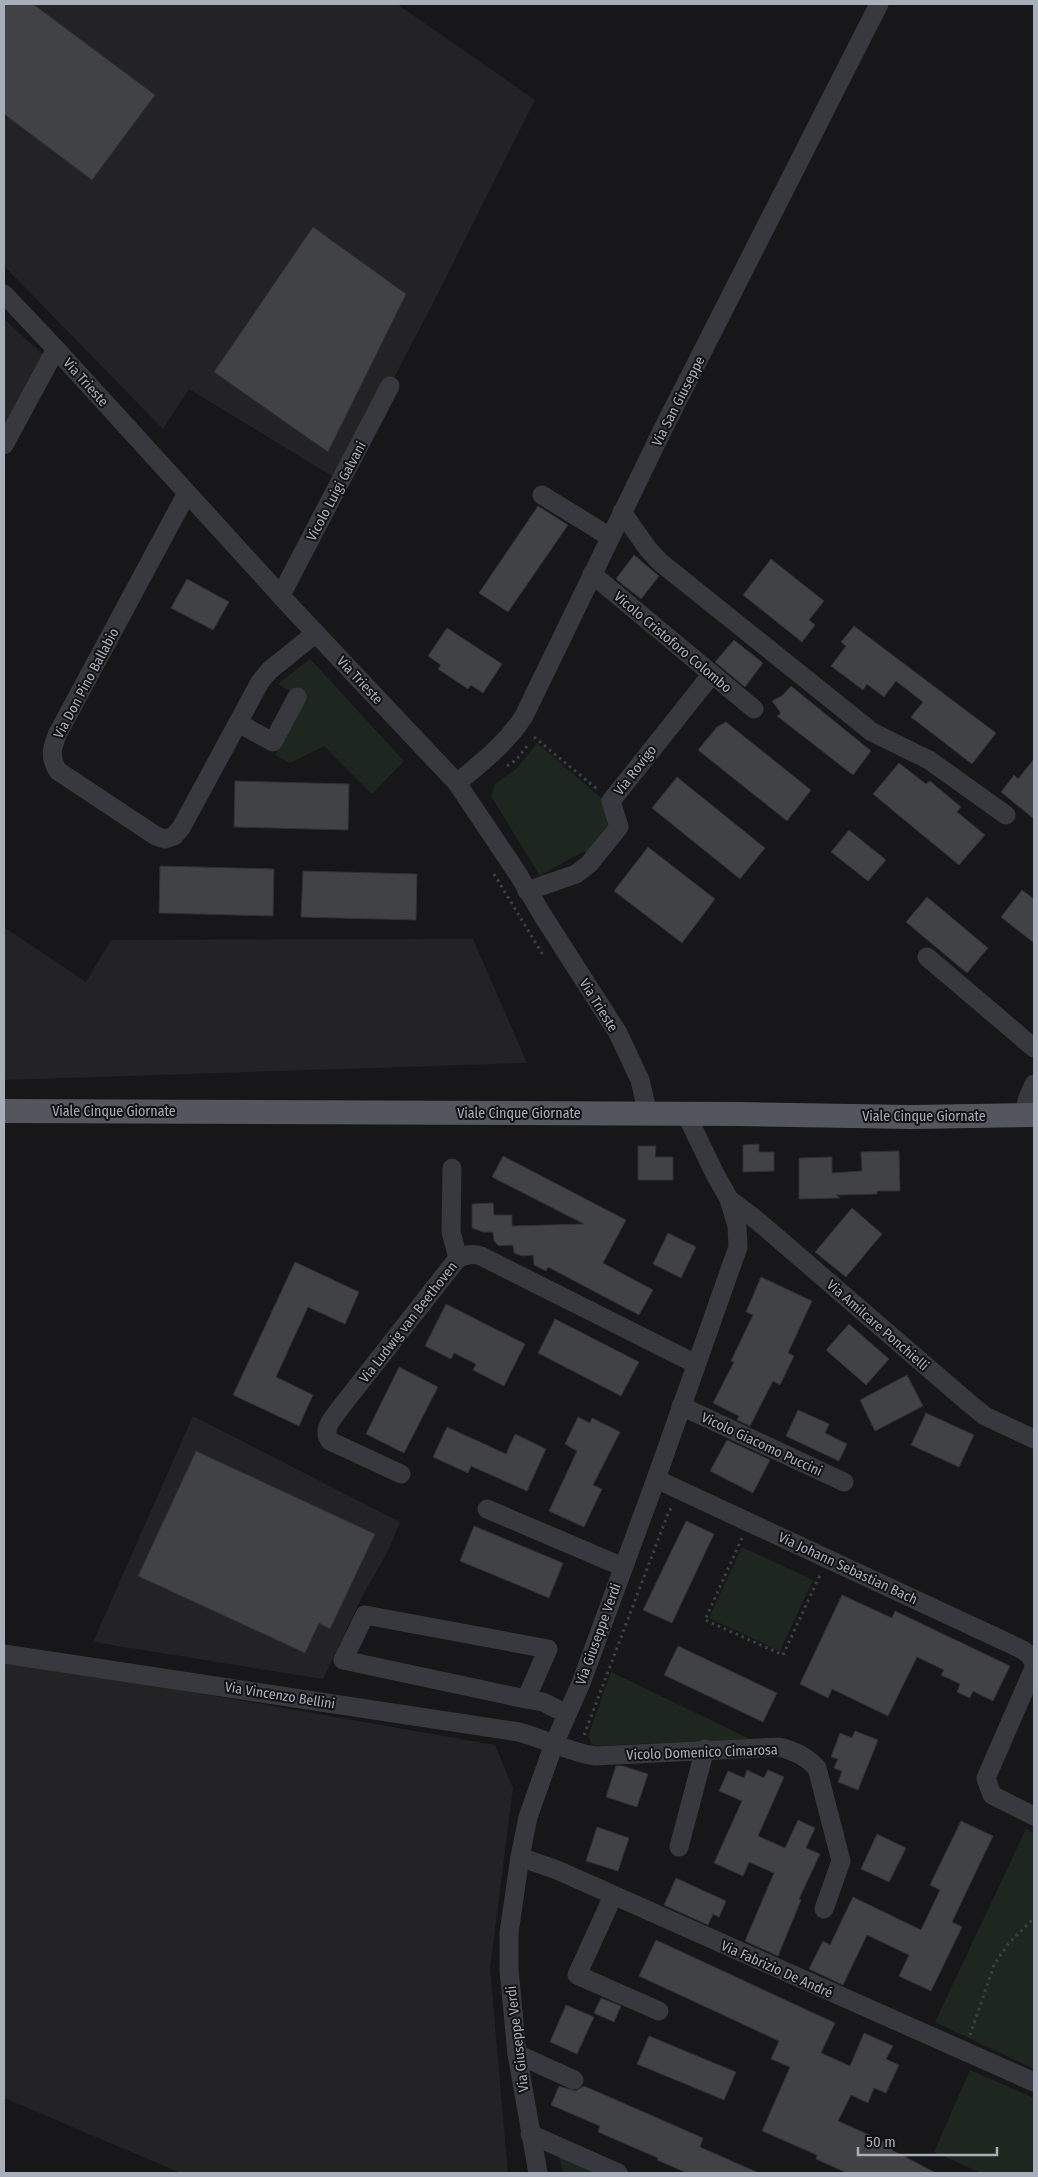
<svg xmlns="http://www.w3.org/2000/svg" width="1038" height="2177" viewBox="0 0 1038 2177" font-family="'Fira Sans Condensed',sans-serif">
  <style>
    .built { fill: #232326 }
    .green { fill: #1e271f }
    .building { fill: #414246; stroke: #313135 }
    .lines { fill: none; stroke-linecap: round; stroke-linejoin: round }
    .path { stroke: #3d4045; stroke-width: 3; stroke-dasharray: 2.5 4; stroke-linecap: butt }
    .minor { stroke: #38393e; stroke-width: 19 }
    .major { stroke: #53565d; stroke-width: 24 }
    .labels { text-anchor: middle; stroke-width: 4; stroke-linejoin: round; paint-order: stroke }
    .street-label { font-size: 14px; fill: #a8afba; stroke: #121214 }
  </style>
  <rect width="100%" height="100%" fill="#171719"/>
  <g class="built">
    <path d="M 4,4 L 397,4 L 535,100 L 431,307 L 340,481 L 189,389 L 163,429 L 4,266 Z"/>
    <path d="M 4,319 L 52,363 L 4,452 Z"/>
    <path d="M 4,927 L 86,982 L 111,940 L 473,939 L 527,1063 L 4,1080 Z"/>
    <path d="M 193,1416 L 400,1522 L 388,1551 L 363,1595 L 323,1679 L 93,1642 Z"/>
    <path d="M 4,1659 L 495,1745 L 513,1788 L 490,1968 L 508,2173 L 181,2173 L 4,2098 Z"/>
  </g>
  <g class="green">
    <path d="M 310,659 L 404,761 L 372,794 L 324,746 L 290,763 L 275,755 L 305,699 L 278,684 Z"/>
    <path d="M 537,743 L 606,802 L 614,826 L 592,853 L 582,852 L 540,876 L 491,796 L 495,784 L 516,769 Z"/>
    <path d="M 742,1547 L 813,1580 L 780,1651 L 709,1618 Z"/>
    <path d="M 611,1672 L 750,1739 L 593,1746 L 588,1736 Z"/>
    <path d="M 1026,1829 L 1034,1833 L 1034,2069 L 935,2022 Z"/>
    <path d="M 970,2070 L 1034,2098 L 1034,2173 L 981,2173 L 934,2152 Z"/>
    <path d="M 559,2156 L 598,2173 L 563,2173 Z"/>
  </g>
  <g class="building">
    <path d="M 4,4 L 33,4 L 155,95 L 92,180 L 4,114 Z"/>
    <path d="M 313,227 L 406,294 L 328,452 L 214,372 Z"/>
    <path d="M 538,506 L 568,525 L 508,612 L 479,593 Z"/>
    <path d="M 634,555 L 659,576 L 641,599 L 616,579 Z"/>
    <path d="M 771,559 L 824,601 L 809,620 L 815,625 L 802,642 L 743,595 Z"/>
    <path d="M 187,579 L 229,602 L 213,630 L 171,608 Z"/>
    <path d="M 854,626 L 996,733 L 972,764 L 911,717 L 923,702 L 896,681 L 884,697 L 867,684 L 863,690 L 831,666 L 846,646 L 841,642 Z"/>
    <path d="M 447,628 L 502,664 L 483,693 L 471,685 L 468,689 L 438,669 L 441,665 L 428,656 Z"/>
    <path d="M 734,640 L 763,663 L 745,687 L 715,662 Z"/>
    <path d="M 791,686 L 871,751 L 853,775 L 777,716 L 781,713 L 772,701 L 783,695 Z"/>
    <path d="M 726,722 L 811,790 L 787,821 L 698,750 L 717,727 Z"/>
    <path d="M 1034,759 L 1034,819 L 1001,792 L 1014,775 L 1018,779 Z"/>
    <path d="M 899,763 L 926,784 L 930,781 L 961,807 L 957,812 L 985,835 L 959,865 L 873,794 Z"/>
    <path d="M 677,777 L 765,848 L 740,879 L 652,808 Z"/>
    <path d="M 235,781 L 349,784 L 348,830 L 234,827 Z"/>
    <path d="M 849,830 L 886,860 L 868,881 L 831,852 Z"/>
    <path d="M 648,847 L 715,899 L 682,943 L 614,891 Z"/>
    <path d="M 160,866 L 274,869 L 273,916 L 159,913 Z"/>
    <path d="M 303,871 L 417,874 L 416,920 L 301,917 Z"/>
    <path d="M 1022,890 L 1034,899 L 1034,943 L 1001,917 Z"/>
    <path d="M 927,897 L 988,948 L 967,973 L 906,922 Z"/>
    <path d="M 759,1144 L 759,1152 L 774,1152 L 774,1171 L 743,1172 L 743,1145 Z"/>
    <path d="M 638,1146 L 656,1146 L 655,1157 L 673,1157 L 673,1180 L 638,1180 Z"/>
    <path d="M 899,1151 L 900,1191 L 877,1191 L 877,1194 L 836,1195 L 840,1198 L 799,1199 L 799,1158 L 832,1157 L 832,1173 L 862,1171 L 861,1152 Z"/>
    <path d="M 503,1156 L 626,1220 L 603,1263 L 653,1290 L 639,1315 L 548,1267 L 546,1271 L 534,1265 L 533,1255 L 522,1256 L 514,1253 L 513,1245 L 499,1246 L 494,1241 L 493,1232 L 483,1232 L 472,1228 L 472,1204 L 493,1203 L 494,1215 L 512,1215 L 512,1226 L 584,1224 L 492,1177 Z"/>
    <path d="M 852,1208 L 882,1234 L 846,1277 L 815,1252 Z"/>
    <path d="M 668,1233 L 696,1247 L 681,1278 L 653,1264 Z"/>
    <path d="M 295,1262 L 359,1292 L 345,1324 L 308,1307 L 276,1377 L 313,1395 L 299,1426 L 233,1395 Z"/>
    <path d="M 761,1277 L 812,1301 L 788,1353 L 794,1356 L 780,1385 L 773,1381 L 750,1426 L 737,1420 L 739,1416 L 713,1403 L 734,1362 L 731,1361 L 753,1315 L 746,1312 Z"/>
    <path d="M 446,1304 L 525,1344 L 504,1386 L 473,1370 L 476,1364 L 454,1353 L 451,1359 L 425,1346 Z"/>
    <path d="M 555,1319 L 639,1362 L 621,1396 L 538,1353 Z"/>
    <path d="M 849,1324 L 889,1359 L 866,1385 L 826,1350 Z"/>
    <path d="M 399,1367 L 438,1387 L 404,1453 L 366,1434 Z"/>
    <path d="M 907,1375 L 923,1406 L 875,1431 L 860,1400 Z"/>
    <path d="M 798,1410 L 829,1424 L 825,1433 L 847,1444 L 839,1461 L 786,1436 Z"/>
    <path d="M 926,1413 L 974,1435 L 959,1467 L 911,1445 Z"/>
    <path d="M 578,1417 L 590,1423 L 592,1418 L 620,1432 L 593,1485 L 602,1489 L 584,1527 L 549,1511 L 577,1451 L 565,1444 Z"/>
    <path d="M 447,1427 L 506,1454 L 515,1434 L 546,1449 L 527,1491 L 471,1466 L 468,1473 L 433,1457 Z"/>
    <path d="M 727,1440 L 770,1460 L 753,1493 L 710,1471 Z"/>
    <path d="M 196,1451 L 375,1534 L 330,1629 L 319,1623 L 305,1653 L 138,1576 Z"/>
    <path d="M 686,1521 L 714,1534 L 672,1623 L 643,1610 Z"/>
    <path d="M 474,1526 L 563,1563 L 549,1598 L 460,1561 Z"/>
    <path d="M 842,1595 L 892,1618 L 895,1611 L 1010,1666 L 993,1701 L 973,1691 L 970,1698 L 957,1692 L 960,1684 L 941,1675 L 944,1670 L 917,1657 L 888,1716 L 832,1689 L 828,1698 L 800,1684 Z"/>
    <path d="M 678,1646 L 777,1693 L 763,1722 L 664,1675 Z"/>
    <path d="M 855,1731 L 878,1740 L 858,1790 L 838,1782 L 842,1771 L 834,1768 L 838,1759 L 831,1757 L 840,1733 L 852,1738 Z"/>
    <path d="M 616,1766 L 623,1766 L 648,1774 L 637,1807 L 606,1797 Z"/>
    <path d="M 747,1770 L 764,1778 L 768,1770 L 784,1777 L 758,1836 L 785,1848 L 798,1820 L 815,1828 L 806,1848 L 820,1854 L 799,1899 L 801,1900 L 778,1956 L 745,1941 L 774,1873 L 749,1862 L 743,1876 L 714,1863 L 742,1801 L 719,1791 L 728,1771 L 744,1778 Z"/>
    <path d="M 961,1821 L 993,1836 L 952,1922 L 962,1927 L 931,1991 L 899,1976 L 909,1955 L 867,1935 L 843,1985 L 809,1969 L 823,1941 L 830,1945 L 853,1897 L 921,1930 L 940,1890 L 930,1885 Z"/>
    <path d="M 597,1827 L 629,1838 L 618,1871 L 586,1861 Z"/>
    <path d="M 877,1834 L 906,1848 L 889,1882 L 861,1869 Z"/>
    <path d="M 676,1878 L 726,1901 L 719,1917 L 713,1914 L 708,1925 L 664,1905 Z"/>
    <path d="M 656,1940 L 835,2023 L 821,2053 L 850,2066 L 864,2033 L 893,2046 L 886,2059 L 899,2065 L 886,2093 L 874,2088 L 868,2103 L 851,2095 L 838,2121 L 894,2146 L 892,2150 L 936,2173 L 847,2173 L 816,2159 L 817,2155 L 762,2131 L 790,2067 L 771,2059 L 779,2041 L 639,1976 Z"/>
    <path d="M 601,1998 L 621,2006 L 614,2022 L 594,2013 Z"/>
    <path d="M 566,2005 L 594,2017 L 577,2054 L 550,2042 Z"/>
    <path d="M 649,2036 L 736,2072 L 724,2100 L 637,2064 Z"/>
    <path d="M 559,2086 L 575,2091 L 584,2086 L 598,2092 L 703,2138 L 700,2147 L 759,2173 L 687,2173 L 657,2160 L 658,2158 L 598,2132 L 600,2126 L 551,2105 Z"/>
  </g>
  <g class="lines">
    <g class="path">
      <path d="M 534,737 L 597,789"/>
      <path d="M 507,766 L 516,760 L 527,746"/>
      <path d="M 494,874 L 543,955"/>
      <path d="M 742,1538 L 705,1620 L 783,1655 L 820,1575"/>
      <path d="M 584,1735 L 669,1511 L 673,1506"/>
      <path d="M 970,2035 L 994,1965 L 1008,1944 L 1034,1918"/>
    </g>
    <g class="minor">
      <path d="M 4,294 L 56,349 L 292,608 L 457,783 L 518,874 L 543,916 L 618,1033 L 640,1080 L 648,1114"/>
      <path d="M 4,445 L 56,349"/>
      <path d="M 187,493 L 58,733 C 52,747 49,757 58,771 L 156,836 L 165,839 L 174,836 L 181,828 L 260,682 L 270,670 L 316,633"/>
      <path d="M 542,495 L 610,537"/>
      <path d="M 622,512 L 648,549 L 660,562 L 872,732 L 929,760 L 1006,815"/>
      <path d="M 592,574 L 754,709"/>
      <path d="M 281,595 L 390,386"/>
      <path d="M 238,723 L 273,742 L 297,697"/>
      <path d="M 457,783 C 482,762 507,743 524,716 L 663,429 L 879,4"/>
      <path d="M 527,891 L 576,874 L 589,864 L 619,827 L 611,801 L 712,674"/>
      <path d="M 927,957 L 1034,1048"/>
      <path d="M 1025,1115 L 1027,1100 L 1034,1084"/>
      <path d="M 452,1168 L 451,1232 L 458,1258"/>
      <path d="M 729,1199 L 759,1222 L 970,1404 L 985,1416 L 1034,1439"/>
      <path d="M 681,1406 L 844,1482"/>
      <path d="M 401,1474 L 330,1441 C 321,1429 334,1417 341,1407 L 458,1258 C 466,1255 472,1253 481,1256 L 696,1364"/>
      <path d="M 656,1479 L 1021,1649 L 1030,1655 L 1034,1663"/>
      <path d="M 487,1509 L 623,1567"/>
      <path d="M 4,1654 L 519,1732 C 545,1739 568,1752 595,1756 L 779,1747 C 794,1751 806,1756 817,1768 L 841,1861 L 824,1909"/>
      <path d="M 1034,1668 L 986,1778 L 992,1795 L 1034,1816"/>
      <path d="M 526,1699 L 548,1649 L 365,1615 L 343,1660 L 526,1699 L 543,1702 L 567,1714"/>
      <path d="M 679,1847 L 705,1749"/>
      <path d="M 520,1857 L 557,1870 L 1034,2082"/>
      <path d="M 613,1896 L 577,1975 L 659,2011"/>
      <path d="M 517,2054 L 574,2080"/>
      <path d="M 530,2134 L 618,2173"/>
      <path d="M 538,2173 L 517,2054 L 509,1970 L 509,1933 L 520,1857 L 528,1817 L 554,1744 L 581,1683 L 656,1479 L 738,1247 L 737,1226 L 729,1199 L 715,1174 L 686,1114"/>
    </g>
    <path class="major" d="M 4,1111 L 738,1114 L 911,1117 L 1034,1115"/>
  </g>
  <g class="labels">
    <g class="street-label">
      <text transform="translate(86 382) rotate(48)" y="5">Via Trieste</text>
      <text transform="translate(678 401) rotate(-63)" y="5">Via San Giuseppe</text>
      <text transform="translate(336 491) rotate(-62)" y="5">Vicolo Luigi Galvani</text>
      <text transform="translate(673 642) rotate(40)" y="5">Vicolo Cristoforo Colombo</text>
      <text transform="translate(360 680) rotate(47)" y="5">Via Trieste</text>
      <text transform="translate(86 683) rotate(-62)" y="5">Via Don Pino Ballabio</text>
      <text transform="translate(635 770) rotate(-52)" y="5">Via Rovigo</text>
      <text transform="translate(599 1005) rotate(58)" y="5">Via Trieste</text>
      <text x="114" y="1116">Viale Cinque Giornate</text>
      <text x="519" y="1118">Viale Cinque Giornate</text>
      <text x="924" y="1121">Viale Cinque Giornate</text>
      <text transform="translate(408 1322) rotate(-52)" y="5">Via Ludwig van Beethoven</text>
      <text transform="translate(878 1325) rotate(41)" y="5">Via Amilcare Ponchielli</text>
      <text transform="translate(762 1444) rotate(25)" y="5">Vicolo Giacomo Puccini</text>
      <text transform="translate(848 1568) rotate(25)" y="5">Via Johann Sebastian Bach</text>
      <text transform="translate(598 1634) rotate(-70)" y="5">Via Giuseppe Verdi</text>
      <text transform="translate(280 1695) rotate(9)" y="5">Via Vincenzo Bellini</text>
      <text transform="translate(702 1752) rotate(-2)" y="5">Vicolo Domenico Cimarosa</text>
      <text transform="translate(777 1969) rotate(24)" y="5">Via Fabrizio De André</text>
      <text transform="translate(517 2039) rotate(-97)" y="5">Via Giuseppe Verdi</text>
    </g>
  </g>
  <rect width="1038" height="2177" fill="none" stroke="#a8afba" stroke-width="10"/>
  <path d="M858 2147v8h139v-8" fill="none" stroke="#a8afba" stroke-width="2.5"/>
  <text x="866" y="2147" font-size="15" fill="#a8afba" stroke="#121214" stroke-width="4" paint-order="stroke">50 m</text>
</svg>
